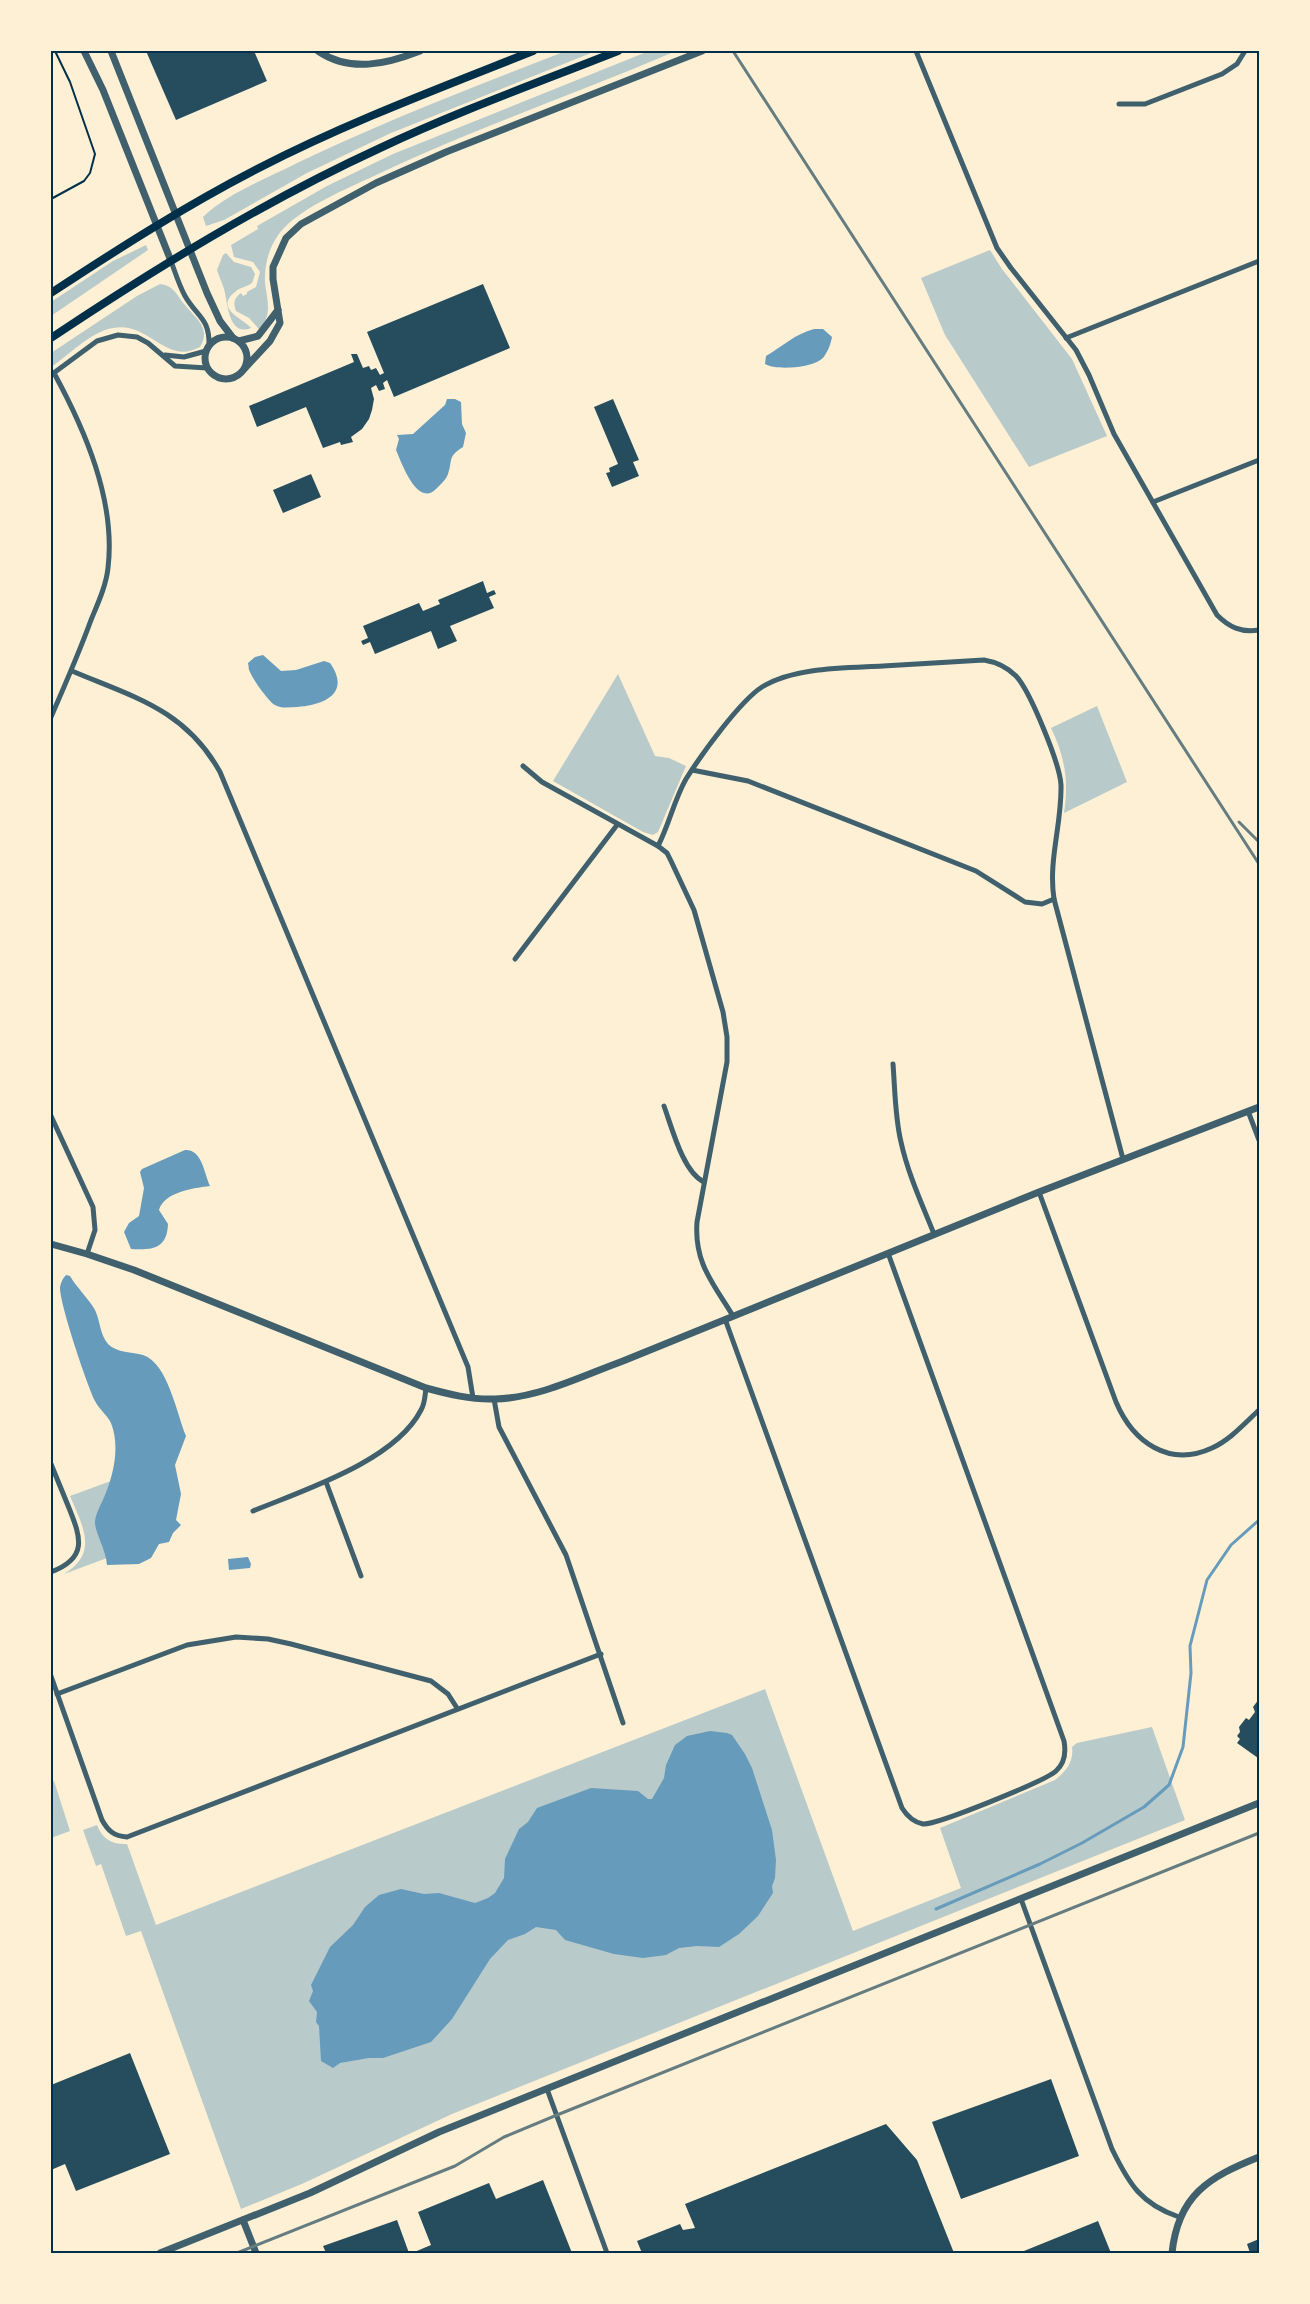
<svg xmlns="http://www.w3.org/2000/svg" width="1310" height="2304" viewBox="0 0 1310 2304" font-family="'Asap Condensed',sans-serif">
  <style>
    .green { fill: #b9caca }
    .water { fill: #669bbc }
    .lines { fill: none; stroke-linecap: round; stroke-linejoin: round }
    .stream { stroke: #669bbc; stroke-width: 3 }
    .building { fill: #264d5e }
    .path { stroke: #003049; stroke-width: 2 }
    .minor { stroke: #3f606c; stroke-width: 5 }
    .tertiary { stroke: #3f606c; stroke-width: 7 }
    .trunk { stroke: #003049; stroke-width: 8 }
    .rail { stroke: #657d81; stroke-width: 3 }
    .neatline { fill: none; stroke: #003049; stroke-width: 2 }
  </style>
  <rect width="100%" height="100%" fill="#fdf0d5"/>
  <g class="green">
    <path d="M 566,51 L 596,51 L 391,133 L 307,173 L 224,220 L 206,226 L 203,217 C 228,193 266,179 297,163 C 385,121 476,86 566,51 Z"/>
    <path d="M 649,51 L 676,51 C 576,94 472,129 374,176 C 346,189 305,206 284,228 C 270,243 264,263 265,283 C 267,300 273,315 259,329 L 249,318 L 236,311 C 233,303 234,298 241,293 L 243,296 L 247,294 L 247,292 L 256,287 L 260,272 L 253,262 L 234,257 L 231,245 L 258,229 L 257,226 L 327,186 L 393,154 Z"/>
    <path d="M 146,245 L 148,250 L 51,316 L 51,302 L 113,261 Z"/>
    <path d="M 990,250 L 1002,269 L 1072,359 L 1107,436 L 1029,467 L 945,335 L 921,278 Z"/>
    <path d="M 226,253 L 234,262 L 251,267 L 255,274 L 252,283 C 247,287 240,287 235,292 C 213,309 246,320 251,328 C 228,337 228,303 224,289 C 222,283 219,276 217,270 L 223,255 Z"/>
    <path d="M 160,284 C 175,286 176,295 185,305 C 195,318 212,328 200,347 C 163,367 148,315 105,330 C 85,337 68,356 51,367 L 51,353 L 137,296 Z"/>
    <path d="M 618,674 L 655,756 L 669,758 L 686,766 L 658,832 L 653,835 L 643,832 L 553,781 Z"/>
    <path d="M 1097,706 L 1127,782 L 1064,813 C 1069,781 1065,757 1051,728 Z"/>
    <path d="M 111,1481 L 95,1522 L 107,1558 L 64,1574 C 99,1553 83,1527 70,1496 Z"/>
    <path d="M 765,1689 L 853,1931 L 961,1888 L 940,1828 L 1055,1780 C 1066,1771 1074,1762 1072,1747 L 1077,1743 L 1152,1727 L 1185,1820 L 452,2114 L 304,2183 L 241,2209 L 141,1931 L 126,1936 L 101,1864 L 96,1866 L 83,1830 L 97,1825 C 102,1839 113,1845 127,1844 L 156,1925 Z"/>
    <path d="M 54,1781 L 70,1831 L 51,1838 L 51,1782 Z"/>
  </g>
  <g class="water">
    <path d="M 814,329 L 823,329 L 832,337 C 831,343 828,351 825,355 C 819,368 776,371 765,364 L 766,356 C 783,346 795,334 814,329 Z"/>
    <path d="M 447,399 L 455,399 L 461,402 L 462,424 L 466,433 L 463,447 C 447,457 453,460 448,474 C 446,480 440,485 436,489 C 417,508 401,461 396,450 L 399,439 L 397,435 L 413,434 L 445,405 Z"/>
    <path d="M 263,655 L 281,671 L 296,670 L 324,661 L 330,663 C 351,693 325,705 297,707 C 290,707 282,709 275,705 C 269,702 252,678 250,672 C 248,669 249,666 248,663 L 255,657 Z"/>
    <path d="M 185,1150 C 202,1149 204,1173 210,1186 C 194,1188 164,1192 159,1210 L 168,1224 C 167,1250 151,1250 131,1249 L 124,1232 L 129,1223 L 139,1216 L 144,1188 L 140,1172 L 142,1169 Z"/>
    <path d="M 66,1275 L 70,1276 C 77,1288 88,1298 95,1310 C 100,1320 100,1335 108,1344 C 117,1353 132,1352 143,1355 C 168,1363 177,1415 186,1436 L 175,1465 L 181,1494 L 176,1520 L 181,1525 L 173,1533 L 169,1542 L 159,1544 L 151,1558 L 139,1564 L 107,1565 C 106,1549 94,1531 95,1521 C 96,1512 102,1503 105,1495 C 114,1473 120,1446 111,1423 C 107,1415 99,1409 95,1401 C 87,1385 59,1302 60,1287 C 61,1282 63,1278 66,1275 Z"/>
    <path d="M 248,1557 L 251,1564 L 250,1568 L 229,1570 L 228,1559 Z"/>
    <path d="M 710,1731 L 727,1733 L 732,1735 L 745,1754 L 752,1768 L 772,1830 L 776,1860 L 775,1878 L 772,1886 L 773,1893 L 758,1916 L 739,1934 L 719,1947 L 697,1946 L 679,1948 L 666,1955 L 643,1958 L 614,1954 L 565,1940 L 556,1930 L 536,1927 L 525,1934 L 508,1940 L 490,1959 L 452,2019 L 431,2042 L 383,2058 L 369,2058 L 340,2063 L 333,2068 L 321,2061 L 319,2026 L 316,2022 L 317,2012 L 309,2001 L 313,1991 L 311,1985 L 330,1947 L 353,1925 L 365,1907 L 379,1895 L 401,1889 L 424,1894 L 439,1893 L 475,1903 L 488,1898 L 495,1893 L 504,1878 L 505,1859 L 519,1829 L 528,1822 L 537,1808 L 591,1788 L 638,1791 L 648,1799 L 652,1799 L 664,1778 L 666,1765 L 675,1745 L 687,1736 Z"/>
  </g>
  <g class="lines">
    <path class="stream" d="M 936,1909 L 1040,1864 L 1082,1843 L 1144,1807 L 1169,1785 L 1183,1747 L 1191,1673 L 1190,1646 L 1207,1580 L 1231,1545 L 1259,1520"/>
  </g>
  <g class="building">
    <path d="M 146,51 L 254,51 L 267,81 L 176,120 Z"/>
    <path d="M 483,284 L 510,348 L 394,397 L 387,380 L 383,383 L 385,389 L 379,391 L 376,385 L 371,388 L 374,399 L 372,410 L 369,419 L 362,429 L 351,437 L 353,442 L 341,445 L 340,442 L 323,448 L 306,407 L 257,427 L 249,406 L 354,362 L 351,354 L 357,354 L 363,368 L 369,366 L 371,370 L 376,368 L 380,375 L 384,373 L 367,332 Z"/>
    <path d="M 613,399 L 639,460 L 633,462 L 639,476 L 612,487 L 606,473 L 610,472 L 609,468 L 618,464 L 594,407 Z"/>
    <path d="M 311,474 L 321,497 L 283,513 L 273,490 Z"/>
    <path d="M 483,581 L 487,593 L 494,590 L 496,594 L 489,597 L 494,608 L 450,626 L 457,641 L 438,649 L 431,631 L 375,654 L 370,642 L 363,645 L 361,641 L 368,638 L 363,626 L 419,603 L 423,611 L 440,604 L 438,600 Z"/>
    <path d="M 1259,1699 L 1259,1757 L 1258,1758 L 1237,1743 L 1240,1739 L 1237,1736 L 1240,1732 L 1239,1727 L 1246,1718 L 1249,1720 L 1255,1712 L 1253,1707 Z"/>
    <path d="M 130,2053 L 170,2154 L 76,2191 L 65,2164 L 51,2170 L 51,2085 Z"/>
    <path d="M 1051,2079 L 1079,2156 L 961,2199 L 932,2122 Z"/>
    <path d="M 886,2124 L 917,2160 L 954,2253 L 642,2253 L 637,2241 L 680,2224 L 683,2230 L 695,2228 L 685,2204 Z"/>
    <path d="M 543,2180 L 572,2253 L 412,2253 L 431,2245 L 418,2212 L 489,2183 L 496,2199 Z"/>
    <path d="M 397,2220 L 409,2253 L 326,2253 L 323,2246 Z"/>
    <path d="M 1098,2221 L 1111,2253 L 1019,2253 Z"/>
    <path d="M 1259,2239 L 1259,2253 L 1250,2253 L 1247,2244 Z"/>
  </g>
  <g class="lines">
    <path class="path" d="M 51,199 L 84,181 L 90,173 L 95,154 L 70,82 L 55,51"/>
    <g class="minor">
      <path d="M 916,51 L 997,248 L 1011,268 L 1076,350 L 1089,375 L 1114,434 L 1217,615 C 1229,627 1241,633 1259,630"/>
      <path d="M 1119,104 L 1145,104 L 1222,74 L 1237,64 L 1245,51"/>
      <path d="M 171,261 C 175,272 179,285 185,296 C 197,317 210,318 209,346"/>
      <path d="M 1066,338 L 1259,261"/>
      <path d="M 165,355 L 184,357 L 206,351"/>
      <path d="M 51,375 L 97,341 L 118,335 L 137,337 L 148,343 L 175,366 L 207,368"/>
      <path d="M 1153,502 L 1259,460"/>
      <path d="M 72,671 C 133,697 185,709 220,772 L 468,1367 L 473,1398"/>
      <path d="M 51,717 C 65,685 79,653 91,620 C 98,603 106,586 108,568 C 116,501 85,430 54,373"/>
      <path d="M 523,766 L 542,782 L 658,846 L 667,853 L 671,861 L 694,910 L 723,1012 L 727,1037 L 727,1062 L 697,1222 C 694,1263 713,1283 733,1316"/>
      <path d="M 692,770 L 748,781 L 976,871 L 1025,902 L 1042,904 L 1054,899"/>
      <path d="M 658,846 C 669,825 674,800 686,779 C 701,755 740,701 762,687 C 794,667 846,668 883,666 C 916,664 950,662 984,660 C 996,662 1007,667 1016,676 C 1030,691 1060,764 1061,785 C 1062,824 1048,860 1054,899 L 1123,1159"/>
      <path d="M 515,959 L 617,825"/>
      <path d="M 893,1064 C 895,1090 895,1117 901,1142 C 908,1174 922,1204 934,1234"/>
      <path d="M 664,1106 C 672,1128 683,1172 704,1182"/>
      <path d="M 1248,1111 L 1259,1140"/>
      <path d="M 51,1116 L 93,1207 L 95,1230 L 87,1254"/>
      <path d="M 1039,1192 L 1116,1402 C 1133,1442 1169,1468 1212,1448 C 1230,1440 1245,1423 1259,1410"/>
      <path d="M 725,1319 L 902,1808 C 907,1816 913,1822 923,1824 C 937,1825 1045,1781 1056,1771 C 1065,1763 1066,1752 1064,1741 L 888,1253"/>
      <path d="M 494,1399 L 499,1427 L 566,1555 L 623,1723"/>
      <path d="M 51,1464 C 57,1479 63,1493 69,1508 C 81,1538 88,1558 51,1572"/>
      <path d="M 326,1482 L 361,1576"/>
      <path d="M 253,1511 C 304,1490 395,1461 421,1410 C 425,1404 425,1395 426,1388"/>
      <path d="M 51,1676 L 102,1820 C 108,1831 114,1836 127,1837 L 601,1654"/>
      <path d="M 57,1694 L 187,1645 L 236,1637 L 268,1639 L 291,1644 L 431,1681 L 448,1694 L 457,1708"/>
      <path d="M 1021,1899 L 1112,2149 C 1129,2184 1141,2204 1179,2217"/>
      <path d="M 547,2089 L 607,2253"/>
    </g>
    <g class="tertiary">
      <path d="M 84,51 L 103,90 L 171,261"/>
      <path d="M 111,51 L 207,293 L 220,321 L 233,338"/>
      <path d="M 318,51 C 350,73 387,64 420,51"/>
      <circle cx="226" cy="358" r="21"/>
      <path d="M 239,341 L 258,336 L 278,310"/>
      <path d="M 245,368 L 270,341 L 280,323 L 273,279 L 273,267 L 286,238 L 301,224 L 376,183 L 446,152 L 702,51"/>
      <path d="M 51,1244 L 87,1254 L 134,1270 L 426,1388 C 448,1394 471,1400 495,1399 C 539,1398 582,1376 623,1361 L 1039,1192 L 1259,1107"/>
      <path d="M 243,2220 L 256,2253"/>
      <path d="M 160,2253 L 310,2193 L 439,2132 L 1259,1803"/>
      <path d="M 1172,2253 C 1178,2195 1209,2177 1259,2157"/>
    </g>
    <g class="trunk">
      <path d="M 51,293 C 118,249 185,206 257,169 C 346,123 440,88 533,51"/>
      <path d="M 51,338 C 156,268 263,202 378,149 C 456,112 537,83 618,51"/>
    </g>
    <g class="rail">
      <path d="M 733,51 L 1259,864"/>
      <path d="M 1239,822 L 1259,842"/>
      <path d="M 237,2253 L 455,2166 L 504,2137 L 557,2115 L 1259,1833"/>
    </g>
  </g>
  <rect width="1310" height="2304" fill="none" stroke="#fdf0d5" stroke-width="105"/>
  <rect x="52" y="52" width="1206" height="2200" class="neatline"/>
</svg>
